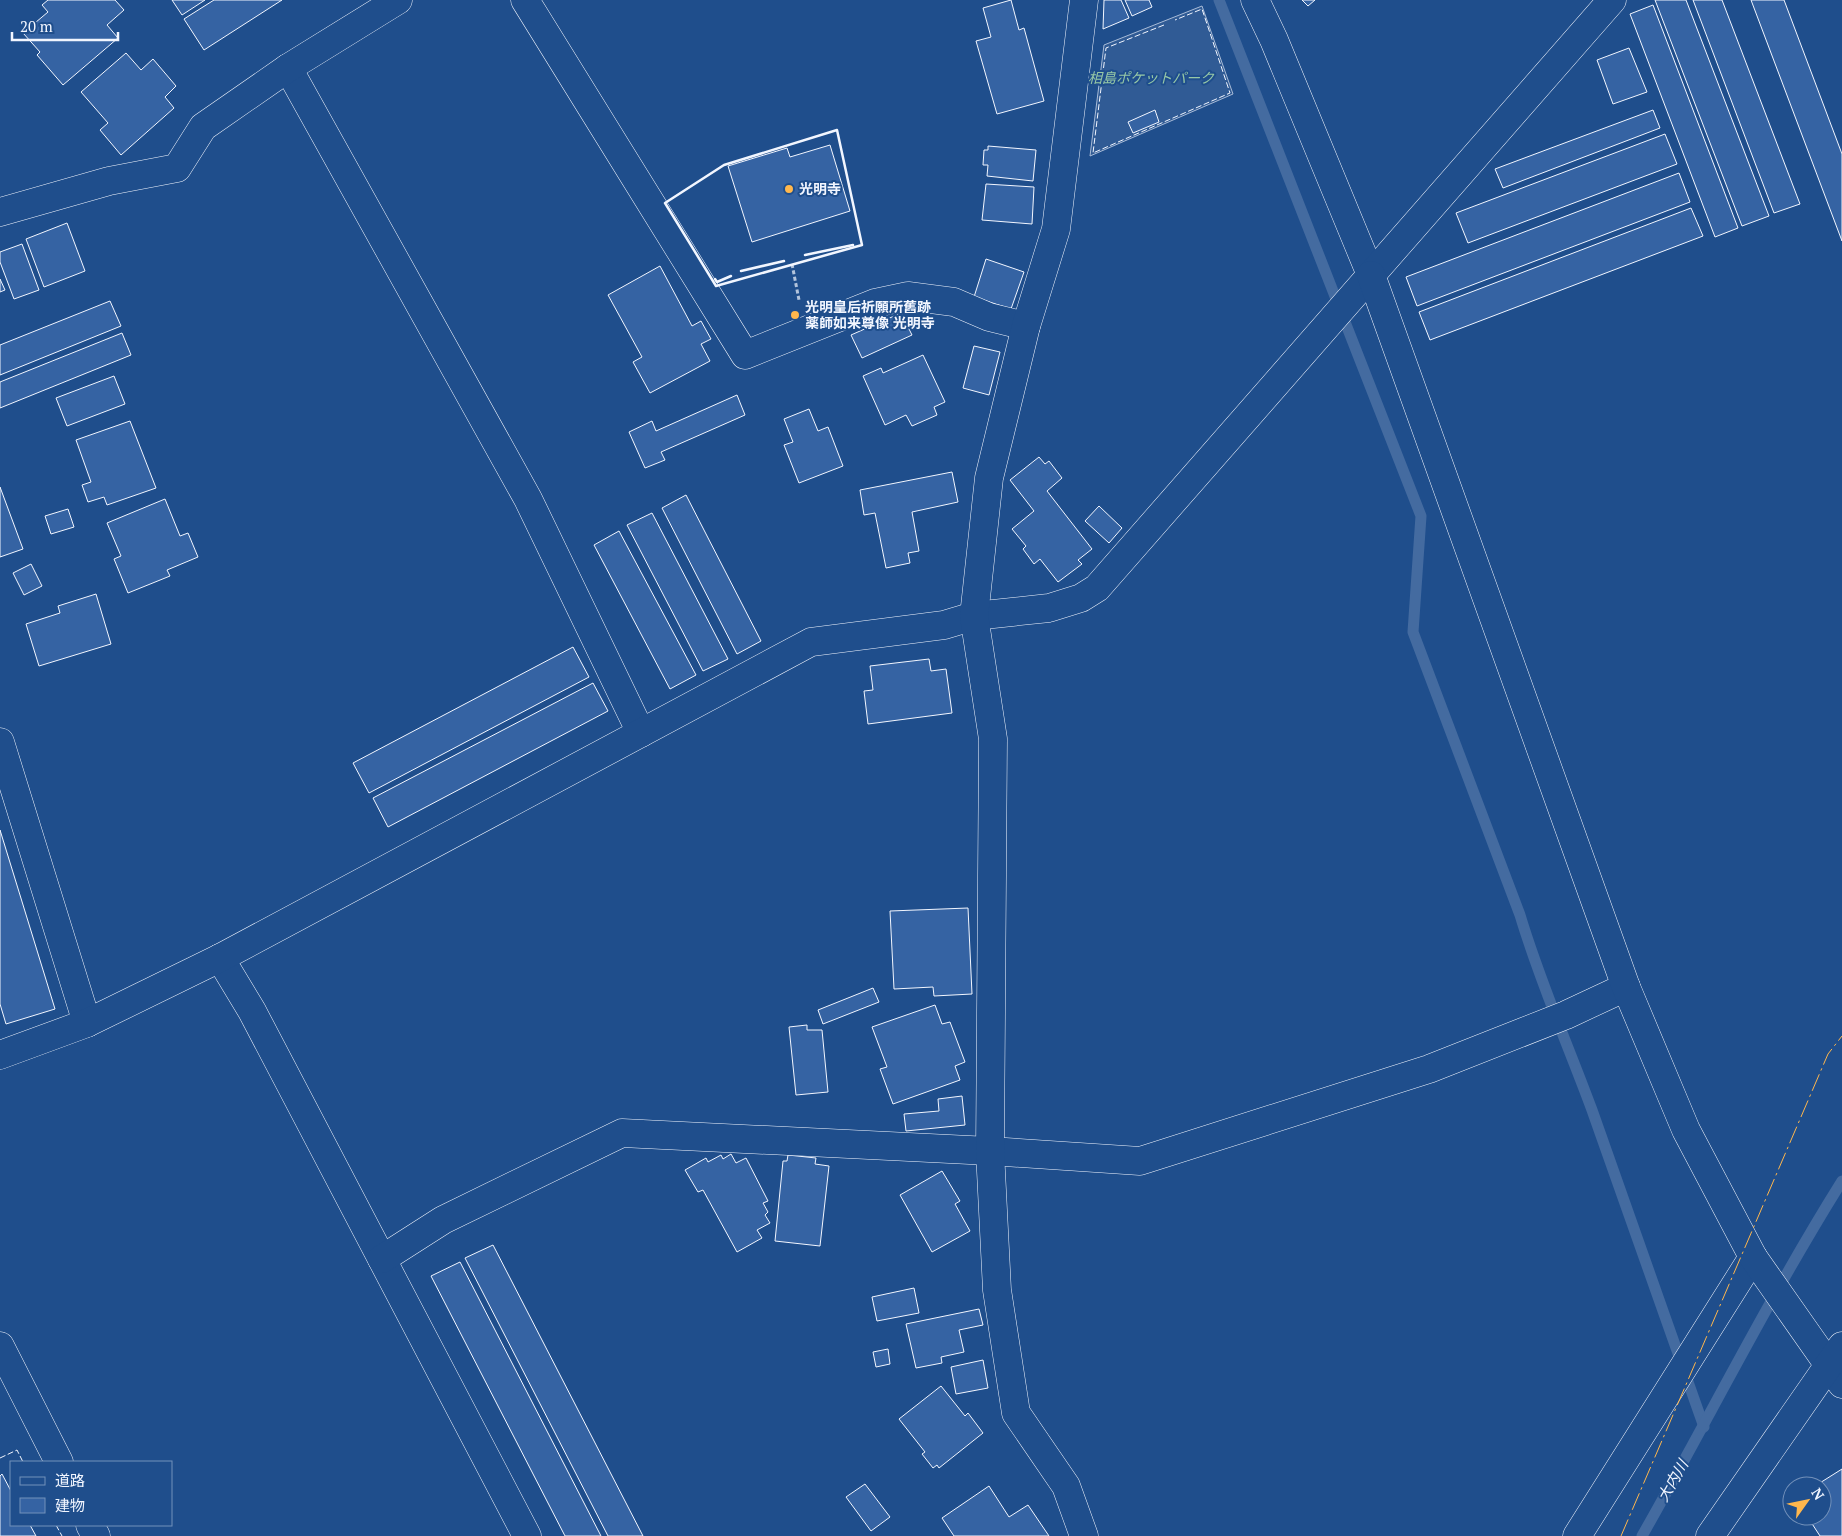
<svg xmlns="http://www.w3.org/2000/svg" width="1842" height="1536" viewBox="0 0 1842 1536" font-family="'PT Serif','Noto Sans JP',serif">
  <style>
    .built { fill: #305b95; stroke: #a8bbd7 }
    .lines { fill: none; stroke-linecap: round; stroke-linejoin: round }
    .stream { stroke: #446ba0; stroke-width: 11 }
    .building { fill: #3563a3; stroke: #f2f6ff }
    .street-casing { stroke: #f2f6ff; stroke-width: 29 }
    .secondary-casing { stroke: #f2f6ff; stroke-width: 29 }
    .path { stroke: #b3c4dc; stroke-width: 3; stroke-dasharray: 4 2.5; stroke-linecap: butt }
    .street { stroke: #1f4e8c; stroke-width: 28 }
    .secondary { stroke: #1f4e8c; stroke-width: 28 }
    .fence { stroke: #f2f6ff; stroke-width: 1; stroke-dasharray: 6 2.5; stroke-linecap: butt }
    .wall { stroke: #f2f6ff; stroke-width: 2.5 }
    .power { stroke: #ffb74d; stroke-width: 1; stroke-dasharray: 18 4 2.5 4; stroke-linecap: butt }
    .poi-dot { fill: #ffb74d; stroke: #1f4e8c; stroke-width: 2 }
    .labels { text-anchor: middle; stroke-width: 4; stroke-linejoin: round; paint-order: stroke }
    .park-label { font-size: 14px; font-style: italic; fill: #97c8a6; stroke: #1f4e8c }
    .poi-label { font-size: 14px; font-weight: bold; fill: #f2f6ff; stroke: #1f4e8c; text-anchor: start }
    .water-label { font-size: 15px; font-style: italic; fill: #f2f6ff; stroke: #1f4e8c }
  </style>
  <rect width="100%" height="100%" fill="#1f4e8c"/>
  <path class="built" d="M 1202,6 L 1233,94 L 1090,156 L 1104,45 Z"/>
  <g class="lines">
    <g class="stream">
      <path d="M 1219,0 L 1421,516 L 1413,632 L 1520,915 C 1540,982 1568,1045 1592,1110 C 1630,1215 1667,1321 1704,1427"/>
      <path d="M 1642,1536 C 1709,1418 1770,1296 1842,1181"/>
    </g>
  </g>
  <g class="building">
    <path d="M 48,0 L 115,0 L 124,10 L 107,25 L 118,38 L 63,85 L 37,55 L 40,52 L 23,33 L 48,12 L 42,5 Z"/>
    <path d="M 172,0 L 205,0 L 182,15 Z"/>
    <path d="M 214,0 L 282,0 L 204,50 L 184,19 Z"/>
    <path d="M 1011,0 L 1019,30 L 1024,28 L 1044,101 L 997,114 L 976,41 L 991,37 L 983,8 Z"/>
    <path d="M 1104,0 L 1121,0 L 1129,18 L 1103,29 Z"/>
    <path d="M 1125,0 L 1149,0 L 1152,7 L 1132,16 Z"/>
    <path d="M 1302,0 L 1315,0 L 1308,6 Z"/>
    <path d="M 1655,0 L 1686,0 L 1769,216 L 1742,226 Z"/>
    <path d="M 1693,0 L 1722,0 L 1800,204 L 1774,213 Z"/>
    <path d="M 1751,0 L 1784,0 L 1842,154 L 1842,241 Z"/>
    <path d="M 1653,5 L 1738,228 L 1715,237 L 1630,14 Z"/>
    <path d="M 1629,48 L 1647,92 L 1613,104 L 1597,60 Z"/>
    <path d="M 126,53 L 141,70 L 153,59 L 176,86 L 165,97 L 174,108 L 121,155 L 100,130 L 108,123 L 81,92 Z"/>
    <path d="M 1155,110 L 1159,122 L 1133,133 L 1128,122 Z"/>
    <path d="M 1653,110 L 1660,128 L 1503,188 L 1495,169 Z"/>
    <path d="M 1665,134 L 1677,164 L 1468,243 L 1456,213 Z"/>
    <path d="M 830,145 L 850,211 L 752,242 L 728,166 L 787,148 L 790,157 Z"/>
    <path d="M 988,146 L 1036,150 L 1033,181 L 987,176 L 988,165 L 983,165 L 984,150 L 988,150 Z"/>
    <path d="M 1679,173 L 1690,202 L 1417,306 L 1406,277 Z"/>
    <path d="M 986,184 L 1034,187 L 1032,224 L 982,220 Z"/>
    <path d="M 1691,208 L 1703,236 L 1430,340 L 1419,312 Z"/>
    <path d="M 67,223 L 85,271 L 44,287 L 26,239 Z"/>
    <path d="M 22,244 L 39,290 L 14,299 L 0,262 L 0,252 Z"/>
    <path d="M 986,259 L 1024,272 L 1011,309 L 974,297 Z"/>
    <path d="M 660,266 L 692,326 L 701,321 L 711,339 L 701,344 L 710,361 L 650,393 L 633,362 L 642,357 L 608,295 Z"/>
    <path d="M 0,279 L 5,290 L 0,292 Z"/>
    <path d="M 110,301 L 121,326 L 0,375 L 0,345 Z"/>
    <path d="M 901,313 L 912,335 L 862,358 L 851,335 Z"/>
    <path d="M 122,333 L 131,355 L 0,408 L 0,382 Z"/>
    <path d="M 974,346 L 1000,352 L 989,395 L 963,388 Z"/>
    <path d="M 923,355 L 945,402 L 934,407 L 937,415 L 912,426 L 906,415 L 885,425 L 863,376 L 881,368 L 883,373 Z"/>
    <path d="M 114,376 L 125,404 L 67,426 L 56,398 Z"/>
    <path d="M 737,395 L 745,415 L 661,452 L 665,460 L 645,468 L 629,432 L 652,421 L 656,431 Z"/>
    <path d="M 809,409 L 818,431 L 828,427 L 843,466 L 799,483 L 784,445 L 793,442 L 784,419 Z"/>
    <path d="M 130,421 L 156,488 L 107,505 L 104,497 L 88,502 L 82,485 L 91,482 L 76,440 Z"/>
    <path d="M 1039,457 L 1045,464 L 1049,461 L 1062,478 L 1047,491 L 1092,549 L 1078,560 L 1082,564 L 1058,582 L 1040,559 L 1034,564 L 1023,549 L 1026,546 L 1012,529 L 1034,511 L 1010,480 Z"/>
    <path d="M 952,472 L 958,502 L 912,512 L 919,551 L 908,553 L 910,563 L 886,568 L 875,513 L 864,515 L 860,490 Z"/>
    <path d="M 0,487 L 23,549 L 0,557 Z"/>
    <path d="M 686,495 L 761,641 L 737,654 L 662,508 Z"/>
    <path d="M 165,499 L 180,536 L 188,533 L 198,557 L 167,570 L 170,576 L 128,593 L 114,559 L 121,556 L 107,523 Z"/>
    <path d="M 1099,506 L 1122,528 L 1109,543 L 1085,521 Z"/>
    <path d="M 68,509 L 74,527 L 51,534 L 45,516 Z"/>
    <path d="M 652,513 L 728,659 L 703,671 L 627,525 Z"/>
    <path d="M 619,531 L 696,675 L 670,689 L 594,545 Z"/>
    <path d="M 31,564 L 42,586 L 24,595 L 13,573 Z"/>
    <path d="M 96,594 L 111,644 L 39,666 L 26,624 L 60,613 L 58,606 Z"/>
    <path d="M 573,647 L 589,677 L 369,793 L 353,763 Z"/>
    <path d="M 929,659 L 931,671 L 946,669 L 952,713 L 868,724 L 864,691 L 873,690 L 870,666 Z"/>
    <path d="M 593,683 L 608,711 L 388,827 L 373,798 Z"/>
    <path d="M 0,830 L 55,1009 L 6,1024 L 0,1004 Z"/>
    <path d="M 968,908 L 972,994 L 934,996 L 933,987 L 894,989 L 890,911 Z"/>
    <path d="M 873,988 L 879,1002 L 823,1024 L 818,1010 Z"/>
    <path d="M 935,1005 L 942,1024 L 950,1022 L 965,1062 L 955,1066 L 960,1080 L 893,1104 L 880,1069 L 887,1067 L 872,1027 Z"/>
    <path d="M 807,1025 L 807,1030 L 822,1030 L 828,1092 L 796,1095 L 789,1027 Z"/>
    <path d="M 962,1096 L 965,1125 L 906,1131 L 904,1114 L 939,1111 L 938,1099 Z"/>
    <path d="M 731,1154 L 736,1163 L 746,1158 L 768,1201 L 763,1203 L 768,1212 L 765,1215 L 770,1223 L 757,1230 L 762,1238 L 737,1252 L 703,1190 L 698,1192 L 685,1170 L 706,1158 L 708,1162 L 721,1155 L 723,1159 Z"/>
    <path d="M 788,1155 L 816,1158 L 815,1164 L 829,1166 L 820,1246 L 775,1241 L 783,1161 L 787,1161 Z"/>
    <path d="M 942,1171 L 960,1201 L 955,1204 L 970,1231 L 932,1252 L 900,1195 Z"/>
    <path d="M 493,1245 L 643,1536 L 608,1536 L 465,1258 Z"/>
    <path d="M 460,1262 L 601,1536 L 565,1536 L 431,1276 Z"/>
    <path d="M 914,1288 L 919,1313 L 877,1321 L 872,1297 Z"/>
    <path d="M 979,1309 L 983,1325 L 959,1330 L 964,1352 L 941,1357 L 942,1363 L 916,1368 L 906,1324 Z"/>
    <path d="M 888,1349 L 890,1364 L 876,1367 L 873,1352 Z"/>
    <path d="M 983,1360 L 988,1388 L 956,1394 L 951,1367 Z"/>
    <path d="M 941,1386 L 965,1416 L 968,1413 L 983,1433 L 939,1468 L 937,1465 L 933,1468 L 922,1454 L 925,1452 L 899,1419 Z"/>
    <path d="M 1842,1469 L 1842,1536 L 1820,1536 L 1807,1516 L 1822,1516 L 1822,1486 L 1815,1486 Z"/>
    <path d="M 2,1474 L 11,1491 L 11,1525 L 30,1525 L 36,1536 L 0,1536 L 0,1476 Z"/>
    <path d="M 865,1484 L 890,1517 L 871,1531 L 846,1497 Z"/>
    <path d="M 989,1486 L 1009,1517 L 1028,1505 L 1049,1536 L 954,1536 L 942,1518 Z"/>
  </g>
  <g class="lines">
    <g class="street-casing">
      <g id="street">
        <path d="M 525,0 L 745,355 L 875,303 L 908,296 L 954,302 L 989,317 L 1026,326"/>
        <path d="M 1255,0 L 1274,40 L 1371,275"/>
        <path d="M 288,68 L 528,499 L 641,733"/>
        <path d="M 0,212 L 109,181 L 177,168 L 203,127 L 288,68 L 398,0"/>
        <path d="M 0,742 L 87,1023"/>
        <path d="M 220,958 L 252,1011 L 527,1536"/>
        <path d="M 0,1055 L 87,1023 L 220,958 L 811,642 L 944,625 L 974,616 L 1049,608 L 1081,598 L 1097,588 L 1612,0"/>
        <path d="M 382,1259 L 443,1220 L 622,1133 L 990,1151 L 1140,1161 L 1429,1069 L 1566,1015 L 1626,987"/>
        <path d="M 0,1346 L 59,1462"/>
        <path d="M 90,1525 L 96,1536"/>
        <path d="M 1084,1536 L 1066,1486 L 1016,1413 L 997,1290 L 990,1151 L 993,739 L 974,616 L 989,478 L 1026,326 L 1056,229 L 1084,0"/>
        <path d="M 1577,1536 L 1753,1257"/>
      </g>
    </g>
    <g class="secondary-casing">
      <g id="secondary">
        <path d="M 1371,275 L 1626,987 L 1686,1130 L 1753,1257 L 1842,1384"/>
        <path d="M 1710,1536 L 1842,1346"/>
      </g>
    </g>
    <path class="path" d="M 792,264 L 799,300"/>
    <use href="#street" class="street"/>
    <use href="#secondary" class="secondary"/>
    <g class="fence">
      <path d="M 1164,25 L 1106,48 L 1093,153 L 1230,93 L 1202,9 L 1175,20"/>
      <path d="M 0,1458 L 17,1450 L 23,1462"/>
      <path d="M 56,1525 L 62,1536"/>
    </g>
    <g class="wall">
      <path d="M 837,130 L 862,245 L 716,286 L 665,203 L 724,165 Z"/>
      <path d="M 805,255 L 853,245"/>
      <path d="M 741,271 L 784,261"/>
      <path d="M 715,279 L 717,282 L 731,276"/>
    </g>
    <path class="power" d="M 1621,1536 L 1828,1054 L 1842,1036"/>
  </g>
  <g class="poi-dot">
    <circle cx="789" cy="189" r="5"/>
    <circle cx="795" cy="315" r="5"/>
  </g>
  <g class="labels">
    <g class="park-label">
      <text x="1151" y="83">相島ポケットパーク</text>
    </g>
    <g class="poi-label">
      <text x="799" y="194">光明寺</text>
      <text x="805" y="312">光明皇后祈願所舊跡<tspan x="805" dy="16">薬師如来尊像 光明寺</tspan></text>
    </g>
    <g class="water-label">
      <text transform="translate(1673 1481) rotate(-60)" y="5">大内川</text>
    </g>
  </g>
  <rect x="10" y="1461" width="162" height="65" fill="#1f4e8c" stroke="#7391ba"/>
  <rect x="20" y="1477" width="25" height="8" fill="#1f4e8c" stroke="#7391ba"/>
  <text x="55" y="1486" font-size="15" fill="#f2f6ff">道路</text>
  <rect x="20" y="1498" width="25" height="15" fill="#3563a3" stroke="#7391ba"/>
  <text x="55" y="1511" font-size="15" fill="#f2f6ff">建物</text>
  <g transform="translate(1807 1501) rotate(57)"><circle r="24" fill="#1f4e8c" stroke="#7391ba"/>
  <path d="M0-4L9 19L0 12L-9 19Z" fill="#ffb74d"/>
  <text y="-8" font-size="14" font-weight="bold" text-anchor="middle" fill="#f2f6ff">N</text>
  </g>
  <path d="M12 32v8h106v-8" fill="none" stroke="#f2f6ff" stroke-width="2.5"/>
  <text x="20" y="32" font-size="15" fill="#f2f6ff" stroke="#1f4e8c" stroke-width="4" paint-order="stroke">20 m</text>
</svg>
